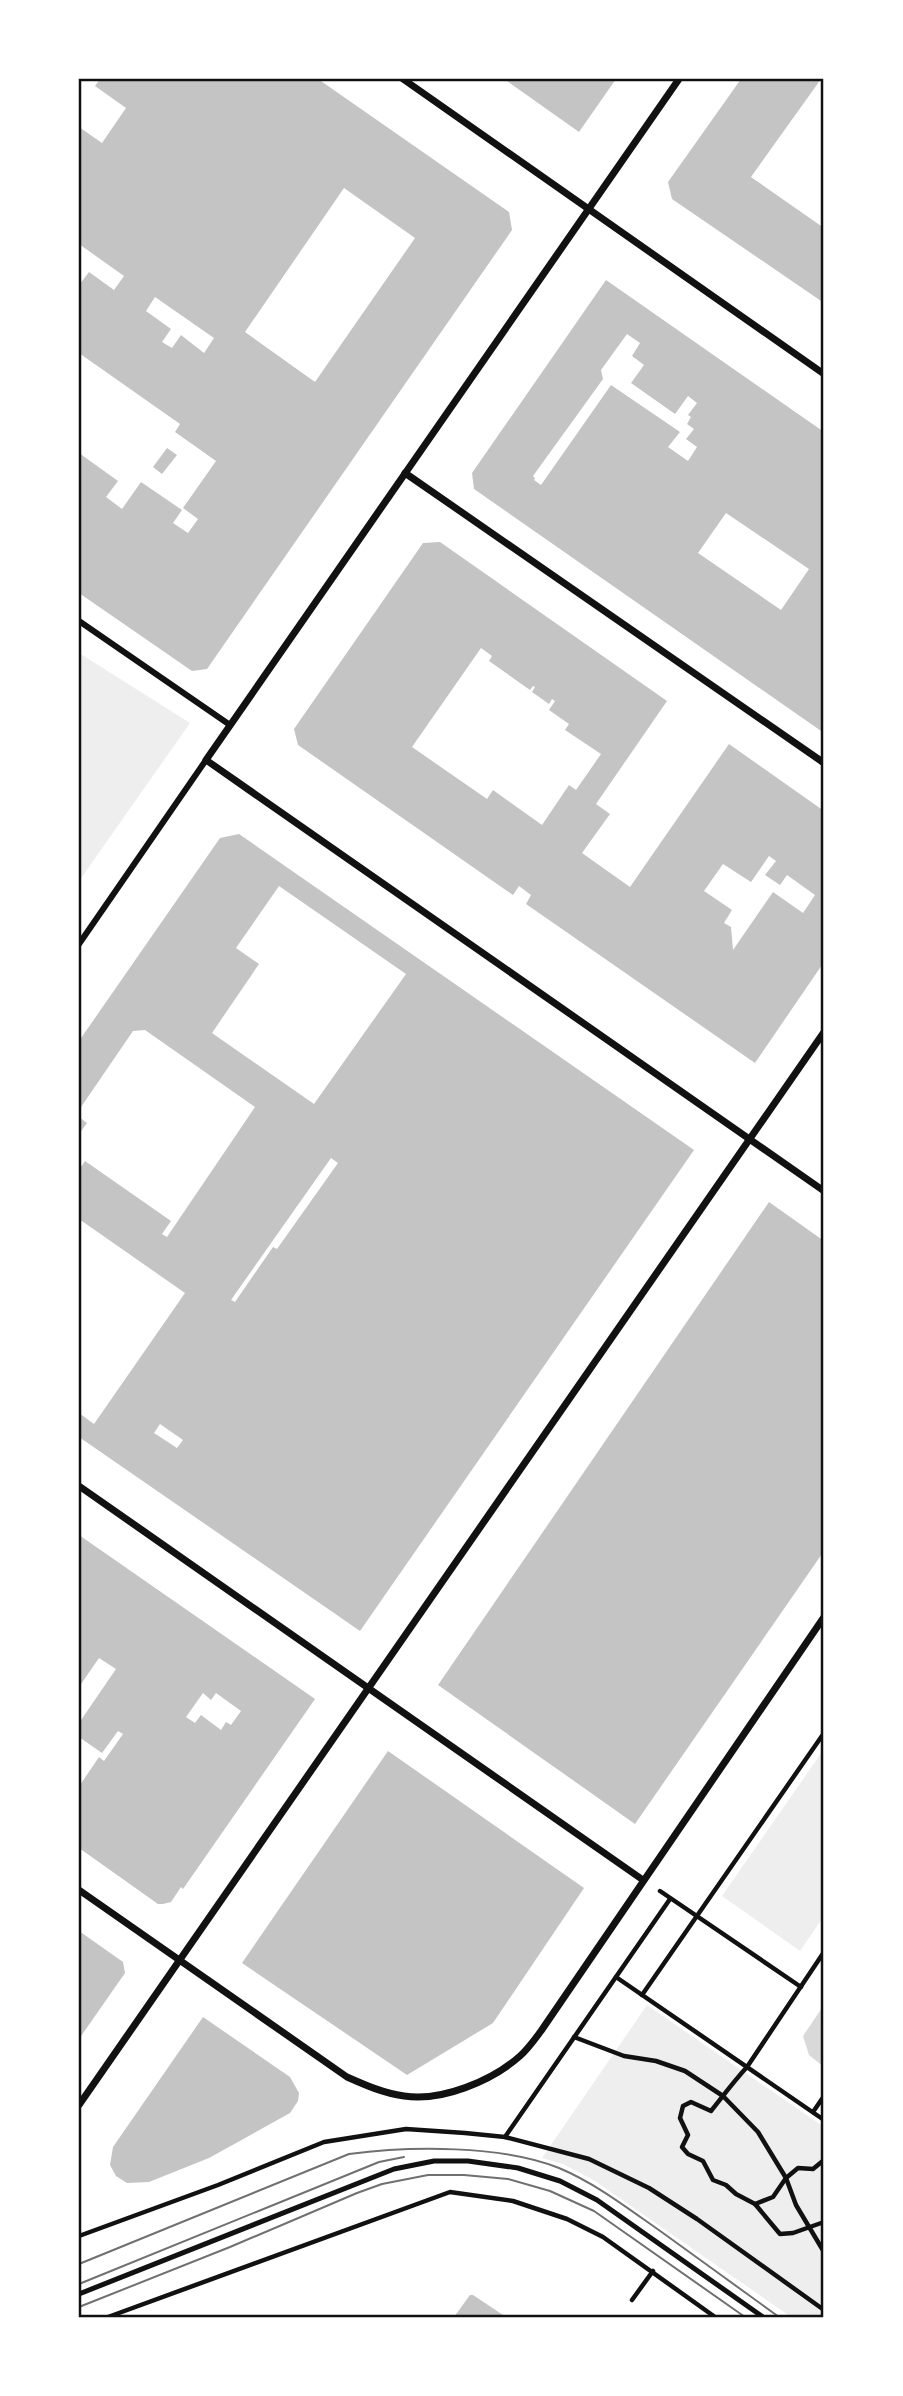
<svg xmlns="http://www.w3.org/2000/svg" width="903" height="2396" viewBox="0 0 903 2396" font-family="'Sofia Sans Condensed',sans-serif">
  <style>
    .green { fill: #eee }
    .water { fill: #d9d9d9 }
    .building { fill: #c4c4c4; fill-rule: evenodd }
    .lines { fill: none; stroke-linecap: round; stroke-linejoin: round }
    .path { stroke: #111; stroke-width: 4.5 }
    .service { stroke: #111; stroke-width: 5 }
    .pedestrian { stroke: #111; stroke-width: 6 }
    .minor { stroke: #111; stroke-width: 7 }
    .tram { stroke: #707070; stroke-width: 2 }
    .neatline { fill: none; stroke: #111; stroke-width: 2.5 }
  </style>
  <rect width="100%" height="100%" fill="#fff"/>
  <g class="green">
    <path d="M 79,653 L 190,723 L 79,881 Z"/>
    <path d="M 824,1749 L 824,1916 L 800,1951 L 722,1896 Z"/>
    <path d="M 647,2005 L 824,2127 L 824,2317 L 791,2317 L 595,2181 L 563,2164 L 542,2158 Z"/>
  </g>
  <path class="water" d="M 824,2005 L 824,2067 L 809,2055 L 803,2036 Z"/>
  <g class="building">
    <path d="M 100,79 L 318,79 L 509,212 L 512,230 L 207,669 L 192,671 L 79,593 L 79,453 L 118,481 L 106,497 L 122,509 L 141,482 L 182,510 L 173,523 L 188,533 L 198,519 L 183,508 L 216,461 L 175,432 L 180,424 L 79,353 L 79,283 L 80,284 L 89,272 L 114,290 L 124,276 L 79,244 L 79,127 L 102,143 L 126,108 L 95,86 ZM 344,188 L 415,238 L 315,382 L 245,332 ZM 155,297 L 214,338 L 204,353 L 181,335 L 172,348 L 162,342 L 171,329 L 146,311 Z"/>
    <path d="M 504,79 L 616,79 L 579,132 Z"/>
    <path d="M 741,79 L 821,79 L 751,177 L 824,228 L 824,303 L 672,199 L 668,182 Z"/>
    <path d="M 606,280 L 824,432 L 824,733 L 474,489 L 472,473 ZM 627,334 L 640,343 L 632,356 L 644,365 L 631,383 L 675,414 L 688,396 L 697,403 L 688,415 L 691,417 L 687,424 L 694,429 L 686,439 L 697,447 L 688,461 L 668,447 L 680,432 L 611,385 L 541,485 L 534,480 L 535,478 L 533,476 L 603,379 L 601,370 ZM 726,513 L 809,569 L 781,610 L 698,553 Z"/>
    <path d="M 167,448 L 177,455 L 162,474 L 153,467 Z"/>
    <path d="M 440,542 L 667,701 L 596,804 L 610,814 L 582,853 L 630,887 L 729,744 L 824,811 L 824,962 L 755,1063 L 526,904 L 531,895 L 519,886 L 513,895 L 298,745 L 294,729 L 423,543 ZM 481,648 L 492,656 L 489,661 L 530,690 L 533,686 L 535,687 L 532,692 L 549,704 L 552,699 L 555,701 L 549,710 L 569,724 L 565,730 L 601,754 L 576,790 L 569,785 L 542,825 L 493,790 L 487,799 L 412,747 ZM 769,856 L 776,861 L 765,875 L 780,885 L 787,875 L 815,895 L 803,913 L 773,892 L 733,950 L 731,927 L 724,923 L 732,910 L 704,891 L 723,864 L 751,882 Z"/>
    <path d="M 239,834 L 694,1150 L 360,1631 L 79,1437 L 79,1413 L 94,1424 L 185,1293 L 79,1219 L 79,1170 L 85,1161 L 171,1221 L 162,1234 L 167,1237 L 255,1107 L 145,1030 L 133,1031 L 79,1110 L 79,1041 L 220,838 ZM 279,886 L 406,974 L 314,1104 L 212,1033 L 259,964 L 236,948 ZM 331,1158 L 338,1163 L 277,1249 L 273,1247 L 235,1302 L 231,1300 ZM 160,1424 L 183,1440 L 177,1448 L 154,1433 Z"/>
    <path d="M 79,1117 L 87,1123 L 79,1134 Z"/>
    <path d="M 769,1202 L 824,1241 L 824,1551 L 635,1824 L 438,1685 Z"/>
    <path d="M 79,1535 L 315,1699 L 183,1889 L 181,1887 L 171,1902 L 163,1904 L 158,1904 L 79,1848 L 79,1784 L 80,1785 L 99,1757 L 104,1761 L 123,1734 L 118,1731 L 102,1753 L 79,1737 L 79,1723 L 116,1669 L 99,1658 L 79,1687 ZM 203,1693 L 211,1700 L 216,1693 L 241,1711 L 231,1725 L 226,1722 L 221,1730 L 201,1715 L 195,1723 L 186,1717 Z"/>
    <path d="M 388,1751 L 584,1888 L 493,2023 L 407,2075 L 242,1963 Z"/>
    <path d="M 79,1931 L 123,1962 L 125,1973 L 79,2039 Z"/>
    <path d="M 203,2017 L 290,2077 L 299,2093 L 298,2101 L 290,2113 L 209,2158 L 149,2182 L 127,2183 L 116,2176 L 110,2165 L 113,2147 Z"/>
    <path d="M 470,2295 L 473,2295 L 506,2317 L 454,2317 Z"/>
  </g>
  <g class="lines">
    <g class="path">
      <path d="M 660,1891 L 801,1987"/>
      <path d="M 824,1952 L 747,2067 C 734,2081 723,2096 711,2111 L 691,2102 L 683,2106 L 680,2118 L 688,2135 L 682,2147 L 688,2154 L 703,2161 L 713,2180 L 726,2185 L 736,2194 L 755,2204 L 780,2234 L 793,2233 L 824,2222"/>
      <path d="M 616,1977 L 824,2120"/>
      <path d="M 642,1995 L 824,1733"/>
      <path d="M 574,2037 L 624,2056 L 656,2061 L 685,2071 L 723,2096 L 758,2132 L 786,2178 L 796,2205 L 824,2252"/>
      <path d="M 813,2112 L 824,2096"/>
      <path d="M 505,2137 L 670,1899"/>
      <path d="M 755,2204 L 773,2197 L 786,2178 L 798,2168 L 813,2169 L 824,2160"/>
      <path d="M 79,2236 L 218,2185 L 324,2142 L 406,2129 L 465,2133 L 505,2137 L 589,2159 L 649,2188 L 697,2219 L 824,2310"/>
      <path d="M 632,2300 L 653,2271"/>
      <path d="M 108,2317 L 450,2192 L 513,2201 L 567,2219 L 603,2237 L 715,2317"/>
    </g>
    <path class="service" d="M 79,2294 L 394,2169 L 434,2161 L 468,2161 L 518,2168 L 560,2181 L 597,2200 L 763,2317"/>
    <g class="pedestrian">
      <path d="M 79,621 L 230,725"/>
      <path d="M 79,944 L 206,760"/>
    </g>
    <g class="minor">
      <path d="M 403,79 L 824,374"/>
      <path d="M 679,79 L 206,760 L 824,1191"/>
      <path d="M 405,473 L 824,763"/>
      <path d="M 79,1486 L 643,1880"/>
      <path d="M 79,1890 L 347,2077 C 365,2085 383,2093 404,2096 C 441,2102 492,2081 520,2056 C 528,2049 535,2039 541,2031 L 824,1617"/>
      <path d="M 79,2105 L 824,1032"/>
    </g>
    <g class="tram">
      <path d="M 79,2264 L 349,2154 C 410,2146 502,2145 559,2168 C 597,2184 630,2210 663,2233 C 702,2261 740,2289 779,2317"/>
      <path d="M 79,2284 L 379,2162 L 404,2157"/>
      <path d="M 79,2307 L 230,2247 L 357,2193 L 382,2184 L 428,2175 L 464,2175 L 508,2179 L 550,2191 L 594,2211 L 745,2317"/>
    </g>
  </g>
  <rect width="903" height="2396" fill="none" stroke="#ffffff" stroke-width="161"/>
  <rect x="80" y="80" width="742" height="2236" class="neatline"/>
</svg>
